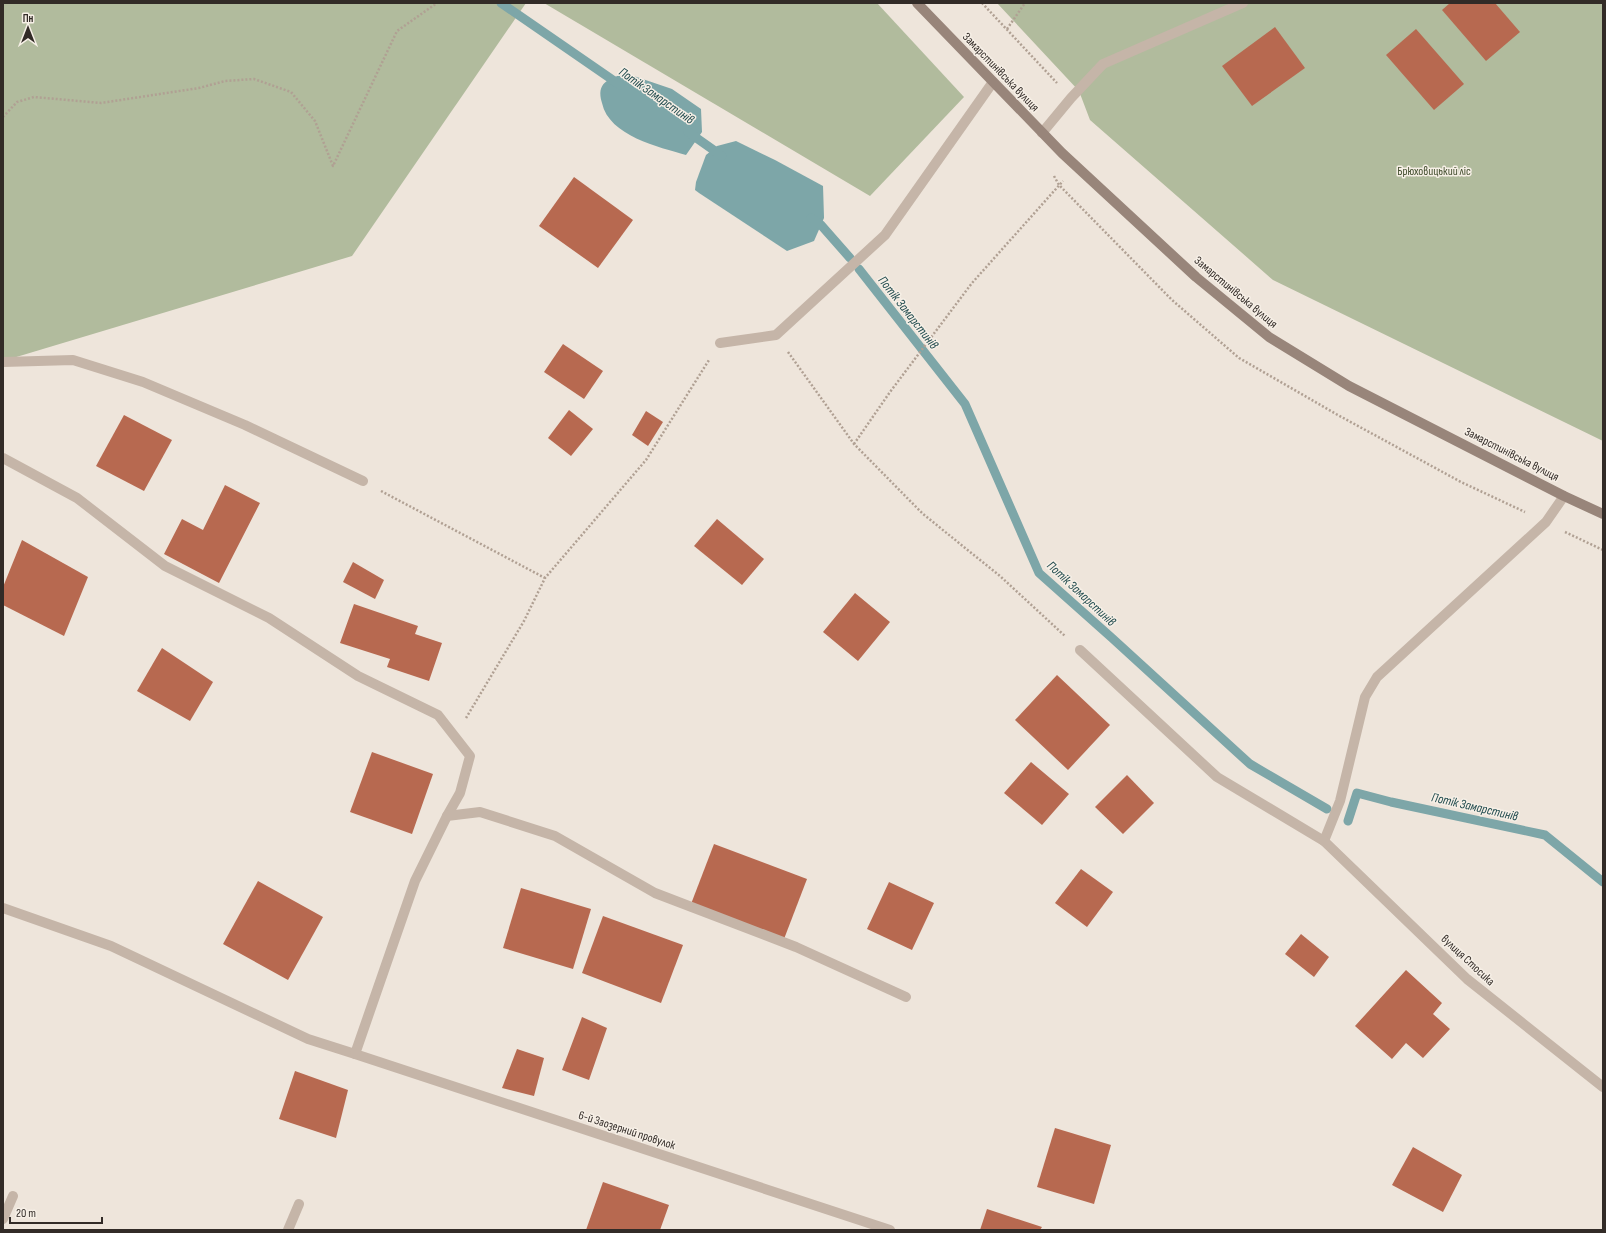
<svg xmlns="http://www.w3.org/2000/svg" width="1606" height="1233" viewBox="0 0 1606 1233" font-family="'Sofia Sans Condensed',sans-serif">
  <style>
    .green { fill: #b1bb9d }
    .water { fill: #7da6a8 }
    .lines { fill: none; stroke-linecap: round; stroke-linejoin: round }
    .stream { stroke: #7da6a8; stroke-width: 9 }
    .building { fill: #b76950 }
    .path { stroke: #b0a093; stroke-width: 2.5; stroke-dasharray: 2 2; stroke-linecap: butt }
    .service { stroke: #c5b5a8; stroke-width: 10 }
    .minor { stroke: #c5b5a8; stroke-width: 10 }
    .secondary { stroke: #98857a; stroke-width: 10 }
    .labels { text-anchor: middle; stroke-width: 3; stroke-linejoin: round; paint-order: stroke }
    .street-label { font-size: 12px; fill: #322b27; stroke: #f6efe6 }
    .park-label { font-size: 12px; fill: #424e2e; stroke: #f6efe6 }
    .water-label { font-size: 13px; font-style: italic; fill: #224c4f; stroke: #f6efe6 }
  </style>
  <rect width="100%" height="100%" fill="#eee5db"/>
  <g class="green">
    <path d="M 3,3 L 526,3 L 352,256 L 3,361 Z"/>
    <path d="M 544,3 L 877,3 L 964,97 L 870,196 Z"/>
    <path d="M 997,3 L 1603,3 L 1603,441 L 1273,280 L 1090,120 L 1079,91 Z"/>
  </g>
  <g class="water">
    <path d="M 625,73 L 672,89 L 701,109 L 702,132 L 686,155 C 659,147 609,136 602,103 C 596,82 608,80 625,73 Z"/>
    <path d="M 736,141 L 775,160 L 823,186 L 824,218 L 814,241 L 787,251 L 699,193 L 695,190 L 696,182 L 706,155 L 717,146 Z"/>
  </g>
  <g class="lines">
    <g class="stream">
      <path d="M 501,3 L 620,85"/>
      <path d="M 688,132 L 722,156"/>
      <path d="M 811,218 L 821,225 L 850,258"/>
      <path d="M 859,269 L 965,404 L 1039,573 L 1112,638 L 1250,764 L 1327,809"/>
      <path d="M 1348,821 L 1357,793 L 1391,802 L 1545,835 L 1603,882"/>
    </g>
  </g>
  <g class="building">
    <path d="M 1450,3 L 1495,3 L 1520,32 L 1486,61 L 1442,10 Z"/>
    <path d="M 1275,27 L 1305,68 L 1252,106 L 1222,66 Z"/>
    <path d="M 1416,29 L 1464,84 L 1434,110 L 1386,55 Z"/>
    <path d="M 574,177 L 633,220 L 598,268 L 539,226 Z"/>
    <path d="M 563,344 L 603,371 L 584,399 L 544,372 Z"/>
    <path d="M 569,410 L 593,429 L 571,456 L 548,438 Z"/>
    <path d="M 646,411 L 663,422 L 648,446 L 632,435 Z"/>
    <path d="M 124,415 L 172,440 L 144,491 L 96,466 Z"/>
    <path d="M 225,485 L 260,503 L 219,583 L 164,554 L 182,519 L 203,530 Z"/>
    <path d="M 717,519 L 764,559 L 742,585 L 694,546 Z"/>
    <path d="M 22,540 L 88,577 L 64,636 L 3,605 L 3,587 Z"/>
    <path d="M 353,562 L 384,580 L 375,599 L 343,582 Z"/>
    <path d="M 855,593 L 890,622 L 858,661 L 823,632 Z"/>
    <path d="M 354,604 L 418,626 L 415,634 L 442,643 L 429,681 L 387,667 L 390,659 L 340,643 Z"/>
    <path d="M 162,648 L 213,682 L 190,721 L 137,691 Z"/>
    <path d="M 1057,675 L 1110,725 L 1068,770 L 1015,720 Z"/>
    <path d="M 372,752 L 433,774 L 412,834 L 350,812 Z"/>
    <path d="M 1031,762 L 1069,794 L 1042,825 L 1004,793 Z"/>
    <path d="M 1127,775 L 1154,803 L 1123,834 L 1095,807 Z"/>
    <path d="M 714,844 L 807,879 L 784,939 L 691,904 Z"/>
    <path d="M 1081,869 L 1113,892 L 1087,927 L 1055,903 Z"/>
    <path d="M 258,881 L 323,917 L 288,980 L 223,944 Z"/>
    <path d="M 889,882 L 934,903 L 912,950 L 867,929 Z"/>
    <path d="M 521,888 L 591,909 L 573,969 L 503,948 Z"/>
    <path d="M 603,916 L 683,945 L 661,1003 L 582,973 Z"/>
    <path d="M 1301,934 L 1329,957 L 1314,977 L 1285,954 Z"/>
    <path d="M 1406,970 L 1442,1003 L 1433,1014 L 1450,1029 L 1423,1058 L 1406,1043 L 1392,1059 L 1355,1026 Z"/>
    <path d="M 582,1017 L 607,1028 L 589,1080 L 562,1070 Z"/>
    <path d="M 517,1049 L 544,1058 L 534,1096 L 502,1088 Z"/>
    <path d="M 295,1071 L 348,1090 L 336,1138 L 279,1119 Z"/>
    <path d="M 1055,1128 L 1111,1145 L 1094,1204 L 1037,1187 Z"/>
    <path d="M 1413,1147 L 1462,1175 L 1443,1212 L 1392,1185 Z"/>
    <path d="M 603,1182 L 669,1205 L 660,1230 L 586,1230 Z"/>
    <path d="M 987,1209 L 1042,1227 L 1040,1230 L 980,1230 Z"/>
  </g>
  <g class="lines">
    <g class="path">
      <path d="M 982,3 L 1057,83"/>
      <path d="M 1007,29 L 1025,3"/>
      <path d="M 3,117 L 17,102 L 34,97 L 101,103 L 199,88 L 225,81 L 254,79 L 291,92 L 315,121 L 333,166 L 397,31 L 437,3"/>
      <path d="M 1054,176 L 1059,185 L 1172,300 L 1239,358 L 1336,414 L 1461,482 L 1525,512"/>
      <path d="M 788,352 L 854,444 L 923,514 L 1000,576 L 1065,636"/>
      <path d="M 854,444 L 890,392 L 972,283 L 1063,181"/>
      <path d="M 381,491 L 545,578"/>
      <path d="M 1565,532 L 1603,550"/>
      <path d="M 466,718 L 524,621 L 545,578 L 646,460 L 709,360"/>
    </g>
    <g class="service">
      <path d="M 720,343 L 776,335 L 885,235 L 993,82"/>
      <path d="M 1080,650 L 1217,777 L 1324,841 L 1340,801 L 1365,697 L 1377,677 L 1546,522 L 1564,496"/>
      <path d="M 3,908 L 111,946 L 308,1039 L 355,1054"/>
    </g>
    <g class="minor">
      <path d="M 1042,133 L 1071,98 L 1103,64 L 1243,3"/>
      <path d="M 3,362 L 73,360 L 143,382 L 245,425 L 363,481"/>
      <path d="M 3,458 L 77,498 L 165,566 L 269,618 L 358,676 L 438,715 L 470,756 L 460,793 L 447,816"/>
      <path d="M 1324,841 L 1467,979 L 1603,1087"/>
      <path d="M 3,1219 L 13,1196"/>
      <path d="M 288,1230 L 299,1204"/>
      <path d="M 890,1230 L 355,1054 L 415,881 L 447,816 L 480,812 L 555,836 L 655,893 L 796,947 L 906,997"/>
    </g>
    <path class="secondary" d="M 917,3 L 1062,153 L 1196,277 L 1269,337 L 1349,386 L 1564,496 L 1603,514"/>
  </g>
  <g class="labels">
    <g class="street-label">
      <text transform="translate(1001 72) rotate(46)" y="4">Замарстинівська вулиця</text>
      <text transform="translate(1236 292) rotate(40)" y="4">Замарстинівська вулиця</text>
      <text transform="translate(1512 454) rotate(27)" y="4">Замарстинівська вулиця</text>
      <text transform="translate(1468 960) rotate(43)" y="4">вулиця Стосика</text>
      <text transform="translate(627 1130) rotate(18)" y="4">6-й Заозерний провулок</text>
    </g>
    <g class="park-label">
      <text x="1434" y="175">Брюховицький ліс</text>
    </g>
    <g class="water-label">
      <text transform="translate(657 95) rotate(35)" y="5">Потік Замарстинів</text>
      <text transform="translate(909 312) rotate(52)" y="5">Потік Замарстинів</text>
      <text transform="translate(1082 593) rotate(43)" y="5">Потік Замарстинів</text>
      <text transform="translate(1475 806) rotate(13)" y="5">Потік Замарстинів</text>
    </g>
  </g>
  <rect width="1606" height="1233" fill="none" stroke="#322b27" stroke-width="8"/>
  <g transform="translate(28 28)" stroke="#f6efe6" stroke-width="3" paint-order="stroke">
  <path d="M0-3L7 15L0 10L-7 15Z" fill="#322b27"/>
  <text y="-6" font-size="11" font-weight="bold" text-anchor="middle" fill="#322b27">Пн</text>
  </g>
  <path d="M10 1217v6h92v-6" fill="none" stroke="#322b27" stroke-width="2"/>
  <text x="16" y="1217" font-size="12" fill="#322b27" stroke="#f6efe6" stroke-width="3" paint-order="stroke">20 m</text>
</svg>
